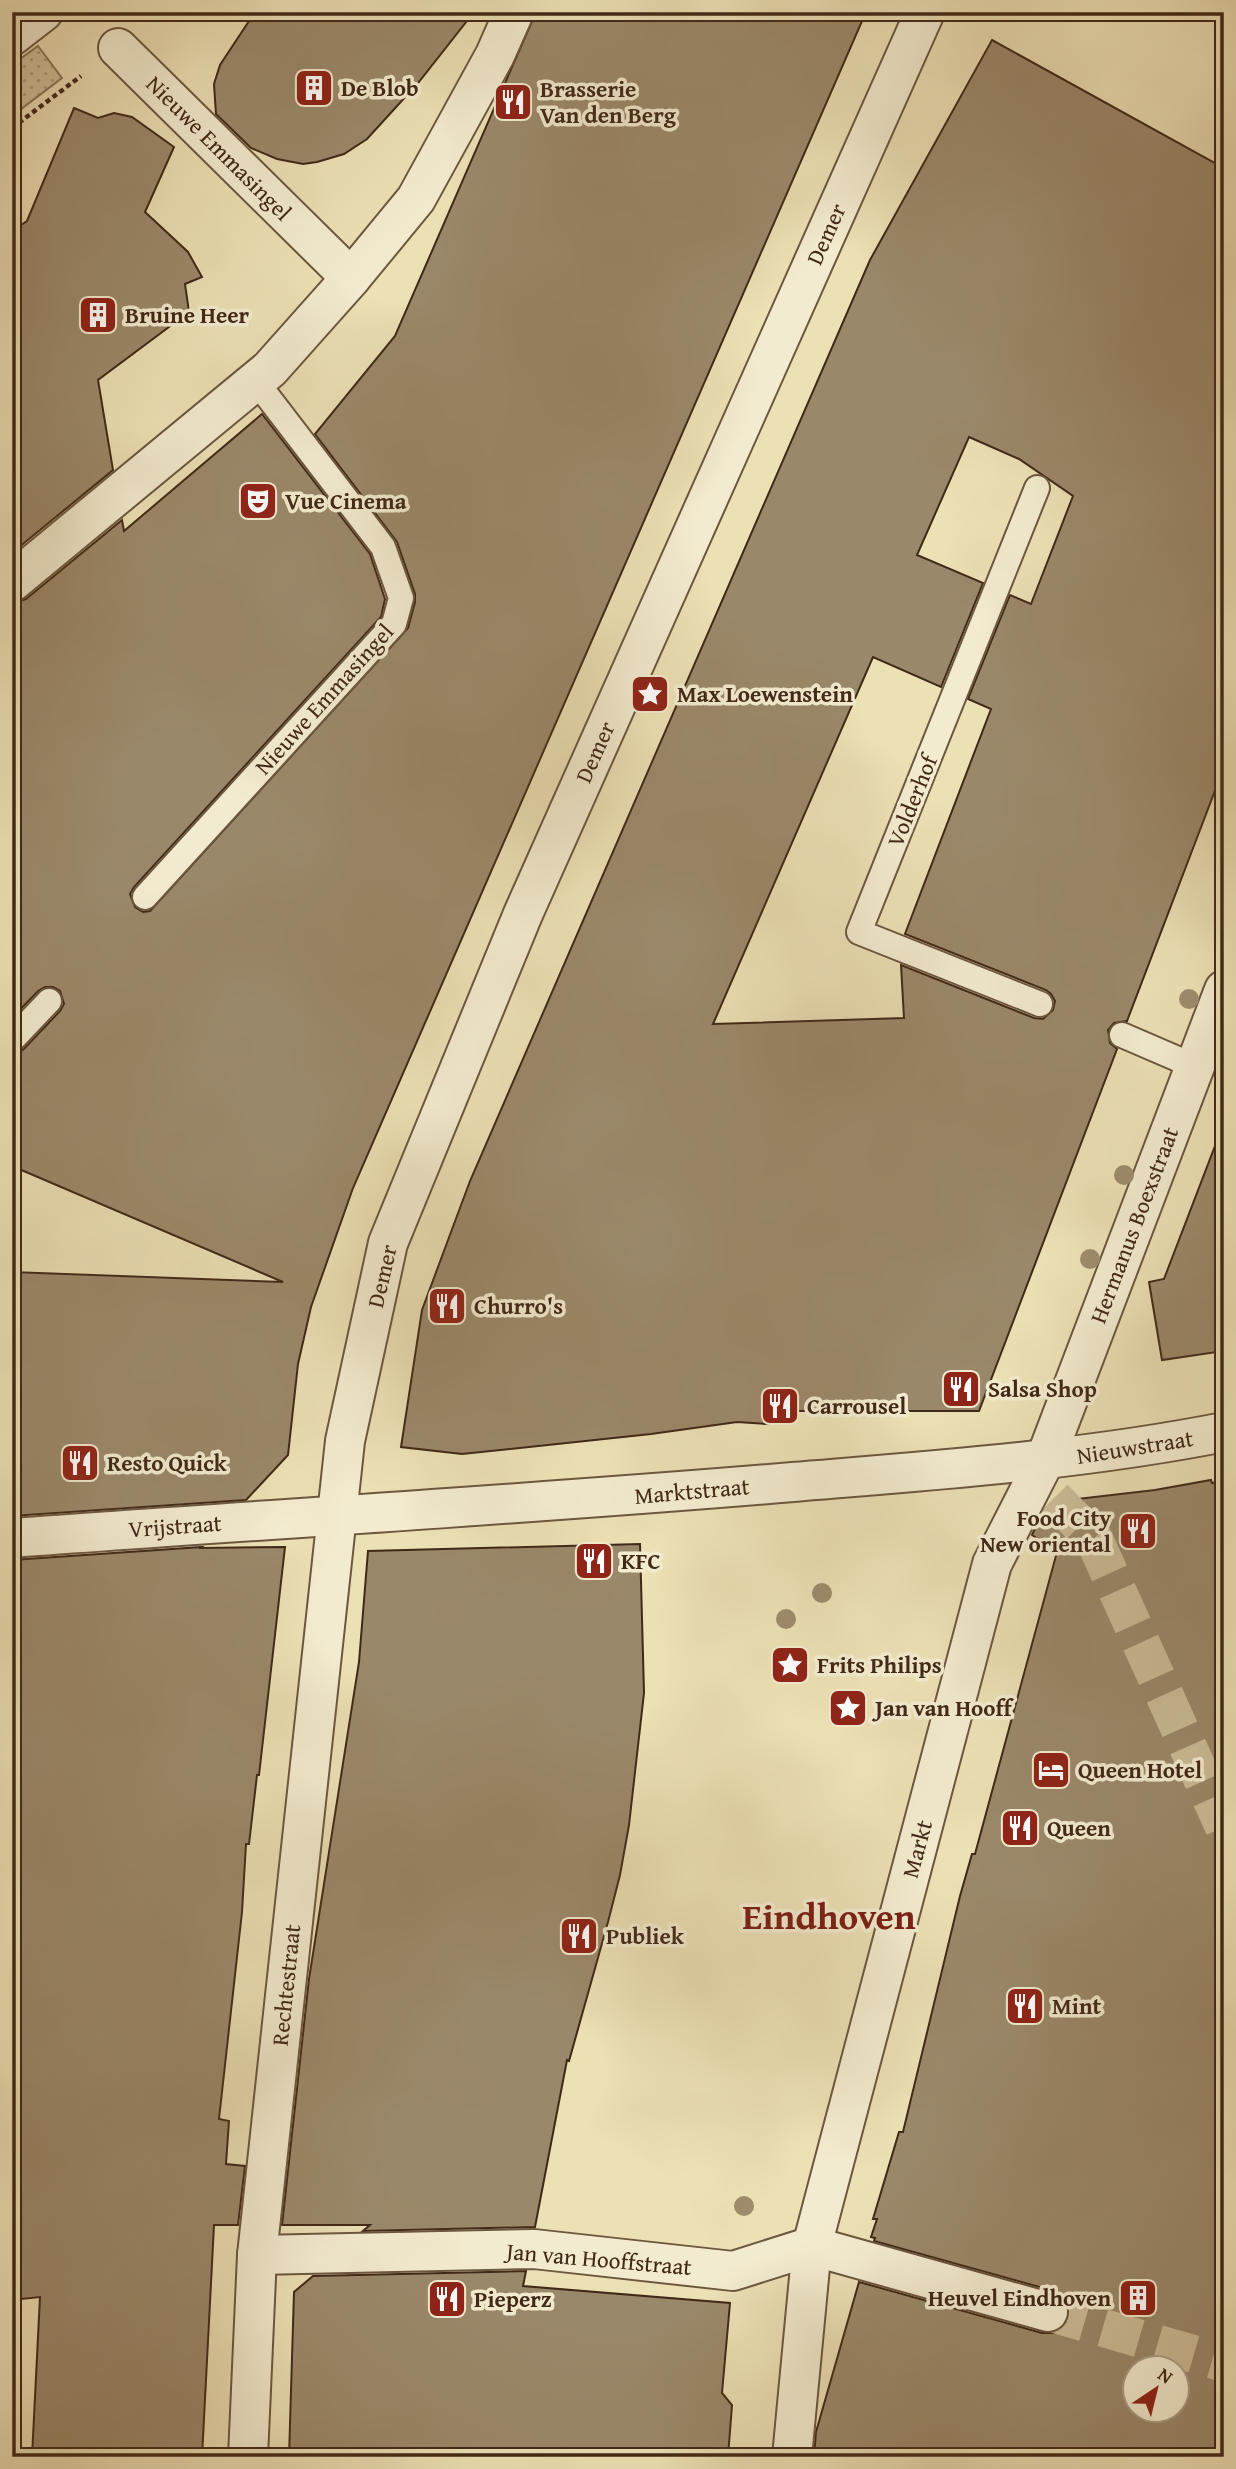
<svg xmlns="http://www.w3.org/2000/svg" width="1236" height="2469" viewBox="0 0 1236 2469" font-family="'Gentium Book Plus',serif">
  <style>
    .grass { fill: url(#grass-dots); stroke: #887559; stroke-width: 2 }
    .building { fill: #9a886a; stroke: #412918; stroke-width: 2; fill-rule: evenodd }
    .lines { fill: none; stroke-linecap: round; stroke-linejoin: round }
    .pedestrian-tunnel { stroke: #cabb96; stroke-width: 38; stroke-dasharray: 38 19; stroke-linecap: butt }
    .service-casing { stroke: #6c573f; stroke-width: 28 }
    .pedestrian-casing { stroke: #6c573f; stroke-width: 42 }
    .tertiary-casing { stroke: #6c573f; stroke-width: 42 }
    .path { stroke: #412918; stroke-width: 4.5; stroke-dasharray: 5 3.5; stroke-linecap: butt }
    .service { stroke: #f3ebcf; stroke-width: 24 }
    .pedestrian { stroke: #f3ebcf; stroke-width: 38 }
    .tertiary { stroke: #f3ebcf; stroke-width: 38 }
    .tree { fill: #9d8c6d }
    .labels { text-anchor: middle; stroke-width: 7; stroke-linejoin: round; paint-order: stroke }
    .poi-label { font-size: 23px; font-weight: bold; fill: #412918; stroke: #f3ebcf; text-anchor: start }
    .street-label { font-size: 23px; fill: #412918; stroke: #f3ebcf }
    .town-label { font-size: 37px; font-weight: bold; fill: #7a1f14; stroke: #f3ebcf }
  </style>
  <defs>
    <pattern id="grass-dots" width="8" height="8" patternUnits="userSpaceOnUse" patternTransform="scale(1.75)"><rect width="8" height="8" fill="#cfc19a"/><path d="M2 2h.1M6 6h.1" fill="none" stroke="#aa9d7d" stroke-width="1.8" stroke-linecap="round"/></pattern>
  </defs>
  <rect width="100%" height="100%" fill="#ece0b5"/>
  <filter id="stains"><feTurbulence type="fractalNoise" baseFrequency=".00286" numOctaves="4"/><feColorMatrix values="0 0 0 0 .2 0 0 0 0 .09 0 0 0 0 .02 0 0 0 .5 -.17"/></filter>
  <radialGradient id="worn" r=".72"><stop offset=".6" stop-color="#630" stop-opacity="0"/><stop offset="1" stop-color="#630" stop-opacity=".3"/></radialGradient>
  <path class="grass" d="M 38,46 L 62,78 L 12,116 L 12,65 Z"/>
  <g class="building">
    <path d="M 255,12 L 474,12 L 418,83 L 367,139 L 344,154 L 317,162 L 303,164 L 277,159 L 251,148 L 216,114 L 214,84 L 220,65 Z"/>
    <path d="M 536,12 L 866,12 L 353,1188 L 311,1307 L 298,1364 L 288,1455 L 246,1500 L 12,1516 L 12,1272 L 283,1282 L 12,1166 L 12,1054 L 23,1050 L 60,1011 L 64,1004 L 60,991 L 53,987 L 45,987 L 38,991 L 12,1018 L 12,603 L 26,599 L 122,520 L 124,531 L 262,414 L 370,554 L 385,599 L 381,617 L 134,887 L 130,894 L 135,907 L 143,912 L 150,911 L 408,628 L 415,602 L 415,594 L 397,542 L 315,434 L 395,336 Z"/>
    <path d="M 992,40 L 1224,168 L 1224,767 L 1127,1021 L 1114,1023 L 1108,1030 L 1110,1043 L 1117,1049 L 979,1411 L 796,1411 L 779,1421 L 766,1424 L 737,1422 L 651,1434 L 462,1454 L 401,1447 L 422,1310 L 470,1181 L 870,260 ZM 969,437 L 1019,459 L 1073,496 L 1031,604 L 1010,595 L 968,699 L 991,709 L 905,934 L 1046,990 L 1051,994 L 1055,1001 L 1053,1010 L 1043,1019 L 1034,1018 L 901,965 L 904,1018 L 713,1024 L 873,657 L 941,687 L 983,583 L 917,555 Z"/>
    <path d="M 74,108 L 98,118 L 114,113 L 132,117 L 174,147 L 145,212 L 188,252 L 202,277 L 185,284 L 189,312 L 98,380 L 113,470 L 12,553 L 12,231 L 27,221 Z"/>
    <path d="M 1220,1133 L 1224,1134 L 1224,1351 L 1162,1360 L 1149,1282 L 1164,1279 Z"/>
    <path d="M 1211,1480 L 1212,1483 L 1224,1481 L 1224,2457 L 814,2457 L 816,2432 L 859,2282 L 1042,2333 L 1054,2333 L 1063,2328 L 1069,2319 L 1069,2306 L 1063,2296 L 1054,2291 L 874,2241 L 875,2238 L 871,2237 L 877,2219 L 873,2219 L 899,2132 L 903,2132 L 960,1896 L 972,1854 L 975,1854 L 1057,1552 L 1032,1535 L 1036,1526 L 1076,1517 L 1060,1501 L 1155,1490 ZM 1135,2368 L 1177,2368 L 1177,2410 L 1135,2410 Z"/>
    <path d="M 640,1544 L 644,1693 L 629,1825 L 620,1875 L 608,1922 L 569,2061 L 567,2060 L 535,2227 L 363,2231 L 370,2225 L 282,2225 L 309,1979 L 359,1662 L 368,1551 Z"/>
    <path d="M 202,1547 L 201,1548 L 285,1547 L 259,1775 L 257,1775 L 249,1844 L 246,1844 L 242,1912 L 219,2119 L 229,2121 L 226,2164 L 245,2166 L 238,2225 L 214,2225 L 202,2457 L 32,2457 L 40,2297 L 12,2300 L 12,1560 Z"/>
    <path d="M 526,2271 L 523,2286 L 730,2303 L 722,2393 L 732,2405 L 728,2457 L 289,2457 L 294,2292 L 313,2276 Z"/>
  </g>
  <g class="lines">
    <g class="pedestrian-tunnel">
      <path d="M 1054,1498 L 1094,1539 L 1224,1827"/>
      <path d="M 1048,2312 L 1224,2363"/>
    </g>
    <g class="service-casing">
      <g id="service">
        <path d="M 1037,488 L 859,932 L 1040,1004"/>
        <path d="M 145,897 L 394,624 L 401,598 L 383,547 L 255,380"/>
        <path d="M 1122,1035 L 1194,1066"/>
        <path d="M 12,1040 L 49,1001"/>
      </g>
    </g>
    <g class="pedestrian-casing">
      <g id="pedestrian">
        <path d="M 118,48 L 351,278"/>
        <path d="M 12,582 L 270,369 L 351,278 L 416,199 L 495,55 L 514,12"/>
        <path d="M 12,1538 C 272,1519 533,1504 793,1482 C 937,1470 1082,1460 1224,1432"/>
        <path d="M 812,2246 L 1048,2312"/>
        <path d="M 257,2255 L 534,2249 L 733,2271 L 812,2246"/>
        <path d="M 248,2457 L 257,2255 L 345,1441 L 388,1243 L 523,914 L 925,12"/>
        <path d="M 792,2457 L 812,2246 L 992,1564 L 1045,1460 L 1224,990"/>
      </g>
    </g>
    <g class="tertiary-casing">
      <path id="tertiary" d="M 12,36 L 43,12"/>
    </g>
    <g class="path">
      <path d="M 155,20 L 165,12"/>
      <path d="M 12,128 L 81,76"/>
    </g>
    <use href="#service" class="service"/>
    <use href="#pedestrian" class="pedestrian"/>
    <use href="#tertiary" class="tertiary"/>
  </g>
  <g class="tree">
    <circle cx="1189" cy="999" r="10"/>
    <circle cx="1124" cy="1175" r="10"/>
    <circle cx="1090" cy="1259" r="10"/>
    <circle cx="822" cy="1593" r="10"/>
    <circle cx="786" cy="1619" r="10"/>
    <circle cx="744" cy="2206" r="10"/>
  </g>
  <defs>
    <g id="building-square" transform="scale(2.0125)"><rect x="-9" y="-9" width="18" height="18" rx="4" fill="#8f2418" stroke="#f3ebcf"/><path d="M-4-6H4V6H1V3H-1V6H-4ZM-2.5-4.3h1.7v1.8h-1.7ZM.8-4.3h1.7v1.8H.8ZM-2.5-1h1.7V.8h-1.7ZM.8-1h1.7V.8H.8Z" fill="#fff"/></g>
    <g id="restaurant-square" transform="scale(2.0125)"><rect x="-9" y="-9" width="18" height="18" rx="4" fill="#8f2418" stroke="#f3ebcf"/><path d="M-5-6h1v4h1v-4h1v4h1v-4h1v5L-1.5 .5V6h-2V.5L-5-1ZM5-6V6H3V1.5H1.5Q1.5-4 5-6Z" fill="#fff"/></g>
    <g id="theatre-square" transform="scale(2.0125)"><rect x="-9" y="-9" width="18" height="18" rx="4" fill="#8f2418" stroke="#f3ebcf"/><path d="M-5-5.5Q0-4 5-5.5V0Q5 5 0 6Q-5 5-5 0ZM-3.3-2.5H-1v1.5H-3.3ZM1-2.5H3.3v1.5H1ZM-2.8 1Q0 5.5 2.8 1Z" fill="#fff"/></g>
    <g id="sight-square" transform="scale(2.0125)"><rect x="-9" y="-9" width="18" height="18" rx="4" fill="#8f2418" stroke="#f3ebcf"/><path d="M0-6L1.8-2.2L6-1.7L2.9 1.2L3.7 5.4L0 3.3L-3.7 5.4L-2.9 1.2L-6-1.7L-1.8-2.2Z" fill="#fff"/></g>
    <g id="hotel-square" transform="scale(2.0125)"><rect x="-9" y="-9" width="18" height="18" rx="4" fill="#8f2418" stroke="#f3ebcf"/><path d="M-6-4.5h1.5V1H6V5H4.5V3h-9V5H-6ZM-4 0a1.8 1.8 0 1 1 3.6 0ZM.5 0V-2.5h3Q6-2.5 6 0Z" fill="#fff"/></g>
  </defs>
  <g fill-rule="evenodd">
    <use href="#building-square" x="314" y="88"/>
    <use href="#restaurant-square" x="513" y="102"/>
    <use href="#building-square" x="98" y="315"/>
    <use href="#theatre-square" x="258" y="501"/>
    <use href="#sight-square" x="650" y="694"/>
    <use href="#restaurant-square" x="447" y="1306"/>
    <use href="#restaurant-square" x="961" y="1389"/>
    <use href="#restaurant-square" x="780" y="1406"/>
    <use href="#restaurant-square" x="80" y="1463"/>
    <use href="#restaurant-square" x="1138" y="1531"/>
    <use href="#restaurant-square" x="594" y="1561"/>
    <use href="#sight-square" x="790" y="1665"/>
    <use href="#sight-square" x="848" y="1708"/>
    <use href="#hotel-square" x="1051" y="1770"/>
    <use href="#restaurant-square" x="1020" y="1828"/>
    <use href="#restaurant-square" x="579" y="1936"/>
    <use href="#restaurant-square" x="1025" y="2006"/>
    <use href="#building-square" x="1138" y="2298"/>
    <use href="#restaurant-square" x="447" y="2299"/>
  </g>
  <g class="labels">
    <g class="poi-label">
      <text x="341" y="96">De Blob</text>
      <text x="540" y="97">Brasserie<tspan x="540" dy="26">Van den Berg</tspan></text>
      <text x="125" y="323">Bruine Heer</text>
      <text x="285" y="509">Vue Cinema</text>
      <text x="677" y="702">Max Loewenstein</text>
      <text x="474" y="1314">Churro's</text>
      <text x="988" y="1397">Salsa Shop</text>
      <text x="807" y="1414">Carrousel</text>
      <text x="107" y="1471">Resto Quick</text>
      <text x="1111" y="1526" text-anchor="end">Food City<tspan x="1111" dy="26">New oriental</tspan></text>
      <text x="621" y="1569">KFC</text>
      <text x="817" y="1673">Frits Philips</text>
      <text x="875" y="1716">Jan van Hooff</text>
      <text x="1078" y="1778">Queen Hotel</text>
      <text x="1047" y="1836">Queen</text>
      <text x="606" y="1944">Publiek</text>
      <text x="1052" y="2014">Mint</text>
      <text x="1111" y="2306" text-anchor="end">Heuvel Eindhoven</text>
      <text x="474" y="2307">Pieperz</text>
    </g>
    <g class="street-label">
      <text transform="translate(219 148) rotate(45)" y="8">Nieuwe Emmasingel</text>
      <text transform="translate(826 234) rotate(-66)" y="8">Demer</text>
      <text transform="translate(324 699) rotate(-48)" y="8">Nieuwe Emmasingel</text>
      <text transform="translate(595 752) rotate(-66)" y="8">Demer</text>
      <text transform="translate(912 801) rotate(-68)" y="8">Volderhof</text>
      <text transform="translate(1134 1225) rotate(-69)" y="8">Hermanus Boexstraat</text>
      <text transform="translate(382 1276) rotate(-77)" y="8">Demer</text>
      <text transform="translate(1135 1447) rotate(-9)" y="8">Nieuwstraat</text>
      <text transform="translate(692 1491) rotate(-5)" y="8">Marktstraat</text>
      <text transform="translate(175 1526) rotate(-4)" y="8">Vrijstraat</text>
      <text transform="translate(917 1849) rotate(-75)" y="8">Markt</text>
      <text transform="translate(286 1985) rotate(-84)" y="8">Rechtestraat</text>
      <text transform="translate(599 2259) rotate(5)" y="8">Jan van Hooffstraat</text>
    </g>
    <g class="town-label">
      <text x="829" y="1929">Eindhoven</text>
    </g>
  </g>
  <rect width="1236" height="2469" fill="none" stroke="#ece0b5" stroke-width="42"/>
  <rect x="14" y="14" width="1208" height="2441" fill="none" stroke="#412918" stroke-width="3.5"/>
  <rect x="21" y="21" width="1194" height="2427" fill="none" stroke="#412918" stroke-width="2"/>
  <g transform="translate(1156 2389) rotate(35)"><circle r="33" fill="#f3ebcf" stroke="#ac9d86" stroke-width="2"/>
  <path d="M0-5L12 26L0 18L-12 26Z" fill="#8f2418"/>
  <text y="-10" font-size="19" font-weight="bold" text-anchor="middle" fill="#412918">N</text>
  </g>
  <rect width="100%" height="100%" filter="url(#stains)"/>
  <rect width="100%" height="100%" fill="url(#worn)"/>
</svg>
